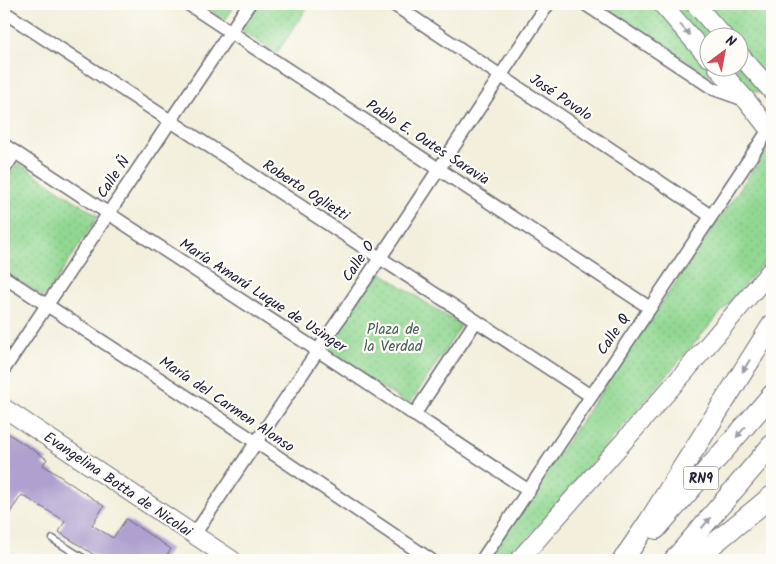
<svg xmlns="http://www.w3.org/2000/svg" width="776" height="564" viewBox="0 0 776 564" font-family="Kalam,sans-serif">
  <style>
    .grass { fill: url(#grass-dots); stroke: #5a7c66; fill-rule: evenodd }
    .building { fill: #afa0cf }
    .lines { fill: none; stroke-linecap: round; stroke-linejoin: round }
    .lane-casing { stroke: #6b6a73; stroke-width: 9 }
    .street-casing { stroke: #6b6a73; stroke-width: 15 }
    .secondary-casing { stroke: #6b6a73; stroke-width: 20 }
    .primary-casing { stroke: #6b6a73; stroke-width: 22 }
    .lane { stroke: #fff; stroke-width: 6 }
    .street { stroke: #fff; stroke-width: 12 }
    .secondary { stroke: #fff; stroke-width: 18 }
    .primary { stroke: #fff; stroke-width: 20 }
    .oneway { fill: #9c9ca7 }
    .labels { text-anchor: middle; stroke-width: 4.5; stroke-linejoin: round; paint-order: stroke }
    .shield { fill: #fdfcf7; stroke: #646373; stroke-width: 1 }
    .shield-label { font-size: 14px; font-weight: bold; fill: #22223b }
    .street-label { font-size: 15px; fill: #22223b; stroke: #fdfcf7 }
    .park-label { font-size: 15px; fill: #496159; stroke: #fdfcf7 }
  </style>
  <defs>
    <pattern id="grass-dots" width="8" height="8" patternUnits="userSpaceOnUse" patternTransform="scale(1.25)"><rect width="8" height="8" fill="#91d791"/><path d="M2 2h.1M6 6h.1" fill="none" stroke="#7db87e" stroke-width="1.8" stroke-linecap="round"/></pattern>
  </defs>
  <rect width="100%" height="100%" fill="#fdfcf7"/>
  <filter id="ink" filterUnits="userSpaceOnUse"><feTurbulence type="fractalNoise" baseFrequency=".02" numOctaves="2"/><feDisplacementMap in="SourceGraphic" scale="10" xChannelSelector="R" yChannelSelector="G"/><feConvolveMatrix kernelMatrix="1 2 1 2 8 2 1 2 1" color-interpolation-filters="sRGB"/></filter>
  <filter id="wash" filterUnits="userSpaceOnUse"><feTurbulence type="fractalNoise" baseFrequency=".0096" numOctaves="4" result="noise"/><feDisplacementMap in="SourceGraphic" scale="20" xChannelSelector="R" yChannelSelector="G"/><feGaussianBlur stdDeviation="1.12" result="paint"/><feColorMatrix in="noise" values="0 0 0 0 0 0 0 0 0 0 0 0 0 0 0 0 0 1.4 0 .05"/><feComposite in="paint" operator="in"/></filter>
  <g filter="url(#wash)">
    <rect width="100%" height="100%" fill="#f3efdc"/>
    <g class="grass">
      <path d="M 201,4 L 236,4 L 225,20 Z"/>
      <path d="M 257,4 L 310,4 L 276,54 L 240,29 Z"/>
      <path d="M 600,4 L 772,4 L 772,97 L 703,72 ZM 708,38 L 738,38 L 738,68 L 708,68 Z"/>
      <path d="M 767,149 L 772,155 L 772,253 L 508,560 L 486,560 Z"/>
      <path d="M 18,163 L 98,216 L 45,298 L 4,271 L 4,184 Z"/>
      <path d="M 377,270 L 461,326 L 409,405 L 324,350 Z"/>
    </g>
    <g id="blocks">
      <path class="building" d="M 4,431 L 47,459 L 43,465 L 104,506 L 92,525 L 113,538 L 126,519 L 171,549 L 163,560 L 102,560 L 59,532 L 65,521 L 22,495 L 4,521 Z"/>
    </g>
  </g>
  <g filter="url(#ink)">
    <use href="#blocks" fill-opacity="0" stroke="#6b6a73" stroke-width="1"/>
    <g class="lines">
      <g class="lane-casing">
        <path id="lane" d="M 53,539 L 86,560"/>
      </g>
      <g class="street-casing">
        <g id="street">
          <path d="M 188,4 L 650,308"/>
          <path d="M 393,4 L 711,216"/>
          <path d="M 585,4 L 714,89 L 745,100"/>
          <path d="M 4,12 L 591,396"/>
          <path d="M 4,145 L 317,350 L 529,491"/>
          <path d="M 4,170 L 15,152"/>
          <path d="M 4,277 L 256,442 L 431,560"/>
          <path d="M 4,369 L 249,4"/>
          <path d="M 414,415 L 476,321"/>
          <path d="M 194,535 L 380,258 L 548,4"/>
          <path d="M 482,560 L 772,125"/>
        </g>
      </g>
      <g class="secondary-casing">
        <g id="secondary">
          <path d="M 662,4 L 708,57"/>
          <path d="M 695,4 L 725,38"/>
          <path d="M 738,53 L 772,91"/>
          <path d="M 718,68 L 747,101 L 772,133"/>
          <path d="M 4,408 L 232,560"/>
          <path d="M 519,560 L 685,372 L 772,269"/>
        </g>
      </g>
      <g class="primary-casing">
        <g id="primary">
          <path d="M 656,529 L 772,395"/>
          <path d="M 623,560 L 648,523 L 772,325"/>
          <path d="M 674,560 L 772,445"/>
          <path d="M 694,560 L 772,496"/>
        </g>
      </g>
      <use href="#lane" class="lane"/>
      <use href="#street" class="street"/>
      <use href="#secondary" class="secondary"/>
      <use href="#primary" class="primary"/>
    </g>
    <defs><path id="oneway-solid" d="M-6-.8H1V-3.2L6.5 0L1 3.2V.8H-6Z" transform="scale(1.25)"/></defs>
    <g class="oneway">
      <use href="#oneway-solid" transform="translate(685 30) rotate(49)"/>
      <use href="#oneway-solid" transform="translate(746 366) rotate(122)"/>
      <use href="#oneway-solid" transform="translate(741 432) rotate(131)"/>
      <use href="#oneway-solid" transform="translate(706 523) rotate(-50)"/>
    </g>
  </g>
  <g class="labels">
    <rect class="shield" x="683.5" y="466.5" width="35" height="23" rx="4"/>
    <g class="shield-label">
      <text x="701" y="483">RN9</text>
    </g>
    <g class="street-label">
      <text transform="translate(561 97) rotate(34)" y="5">José Povolo</text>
      <text transform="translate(428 142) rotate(33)" y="5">Pablo E. Outes Saravia</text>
      <text transform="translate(113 177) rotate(-56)" y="5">Calle Ñ</text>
      <text transform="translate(306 190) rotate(33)" y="5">Roberto Oglietti</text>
      <text transform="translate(358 261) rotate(-56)" y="5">Calle O</text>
      <text transform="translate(263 295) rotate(33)" y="5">María Amarú Luque de Usinger</text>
      <text transform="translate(613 334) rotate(-56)" y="5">Calle Q</text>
      <text transform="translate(227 404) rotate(34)" y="5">María del Carmen Alonso</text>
      <text transform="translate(118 484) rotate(34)" y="5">Evangelina Botta de Nicolai</text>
    </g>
    <g class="park-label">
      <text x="393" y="334">Plaza de<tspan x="393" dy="17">la Verdad</tspan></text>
    </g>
  </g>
  <rect width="776" height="564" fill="none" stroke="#fdfcf7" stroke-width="20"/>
  <g transform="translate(724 52) rotate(32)"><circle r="24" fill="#fdfcf7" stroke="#a5a5ac"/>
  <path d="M0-4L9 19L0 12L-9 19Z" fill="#d1495b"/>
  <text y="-8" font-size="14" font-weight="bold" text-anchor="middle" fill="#22223b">N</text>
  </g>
</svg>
